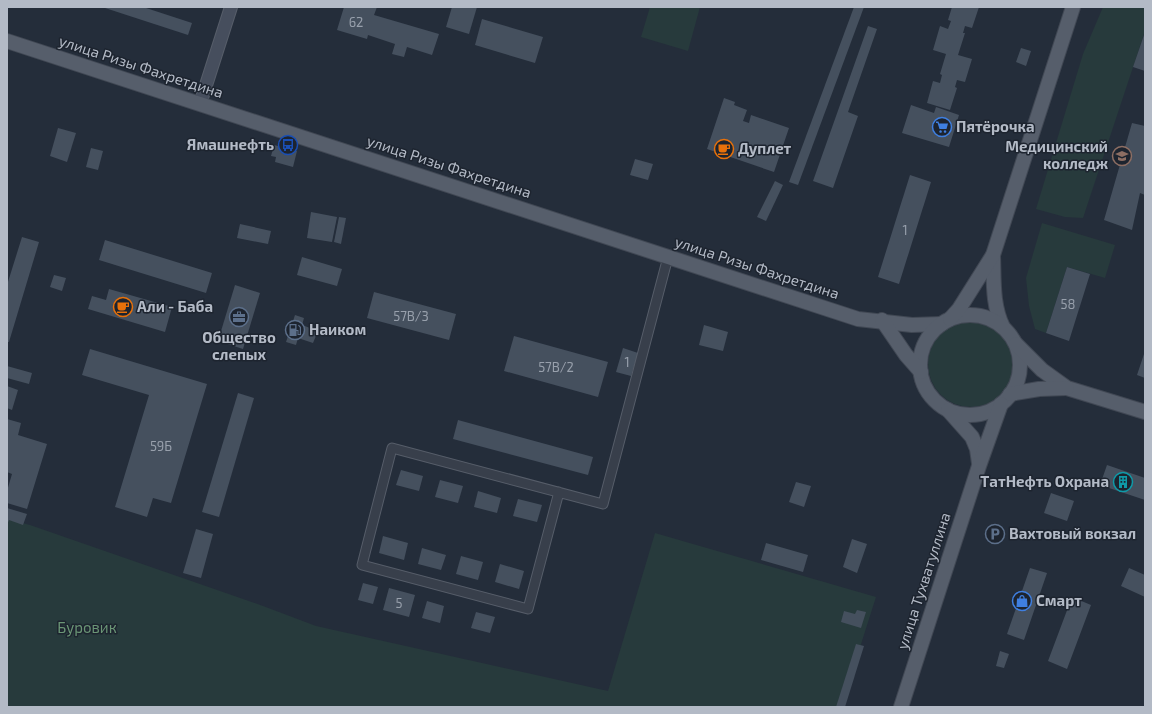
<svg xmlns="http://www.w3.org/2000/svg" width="1152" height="714" viewBox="0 0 1152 714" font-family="'Exo 2',sans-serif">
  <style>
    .green { fill: #273a3c }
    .building { fill: #45505e }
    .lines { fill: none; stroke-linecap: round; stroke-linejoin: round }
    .street-casing { stroke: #565d69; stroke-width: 11 }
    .secondary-casing { stroke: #565d69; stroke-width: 14 }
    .primary-casing { stroke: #414854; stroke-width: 16 }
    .street { stroke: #383f4b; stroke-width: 9 }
    .secondary { stroke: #464e5d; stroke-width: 12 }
    .primary { stroke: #565e6b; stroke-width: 14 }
    .labels { text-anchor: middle; stroke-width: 3; stroke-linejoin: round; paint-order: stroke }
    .number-label { font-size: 13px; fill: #98a0ac }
    .street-label { font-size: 15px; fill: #b3bac6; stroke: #1d242f }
    .poi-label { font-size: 15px; font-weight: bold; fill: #b3bac6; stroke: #1d242f; text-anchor: start }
    .park-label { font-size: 15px; fill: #6b9676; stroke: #1d242f }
  </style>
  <rect width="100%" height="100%" fill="#242d3a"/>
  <g class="green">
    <path d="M 650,7 L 700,7 L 688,51 L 641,37 Z"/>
    <path d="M 1103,7 L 1145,7 L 1145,31 L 1083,218 L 1065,217 L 1036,209 L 1083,54 Z"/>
    <path d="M 1042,223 L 1115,245 L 1105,278 L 1067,267 L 1046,333 L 1035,329 L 1029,306 L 1026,278 Z"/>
    <circle cx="971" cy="364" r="43"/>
    <path d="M 7,519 L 30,525 L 263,606 L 316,626 L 608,691 L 655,533 L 876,597 L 841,707 L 7,707 Z"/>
  </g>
  <g class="building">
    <path d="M 102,7 L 143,7 L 192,23 L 188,35 Z"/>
    <path d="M 344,7 L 377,7 L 374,15 L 439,34 L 432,55 L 407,47 L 404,57 L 392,54 L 395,44 L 368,35 L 367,39 L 337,30 Z"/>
    <path d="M 452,7 L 477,7 L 469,34 L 446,27 Z"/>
    <path d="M 854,7 L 864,7 L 798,185 L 789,182 Z"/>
    <path d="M 952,7 L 979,7 L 972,28 L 965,26 L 963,33 L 965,33 L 958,55 L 972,59 L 965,82 L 957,80 L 955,87 L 957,88 L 950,110 L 927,103 L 933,81 L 940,83 L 942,75 L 940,74 L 946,54 L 933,50 L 940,26 L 948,29 L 951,21 L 948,20 Z"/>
    <path d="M 482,19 L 543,37 L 535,63 L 475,45 Z"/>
    <path d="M 868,26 L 877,29 L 848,112 L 858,116 L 833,188 L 813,181 Z"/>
    <path d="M 1145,32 L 1145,71 L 1133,67 Z"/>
    <path d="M 1021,48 L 1031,51 L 1026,66 L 1016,62 Z"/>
    <path d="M 724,98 L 735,102 L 734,105 L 747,110 L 743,121 L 749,123 L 751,115 L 789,128 L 774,172 L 707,149 Z"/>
    <path d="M 911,105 L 934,113 L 936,107 L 959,115 L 949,147 L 902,133 Z"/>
    <path d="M 1132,123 L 1145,126 L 1145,195 L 1140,193 L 1132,230 L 1104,220 Z"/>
    <path d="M 58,128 L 76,133 L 67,162 L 50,156 Z"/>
    <path d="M 274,145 L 297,151 L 293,167 L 275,162 L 276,157 L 271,156 Z"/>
    <path d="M 91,148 L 103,151 L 98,170 L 86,167 Z"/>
    <path d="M 635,159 L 653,164 L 648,180 L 630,175 Z"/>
    <path d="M 910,175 L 931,182 L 899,284 L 878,277 Z"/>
    <path d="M 775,181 L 783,185 L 766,221 L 757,217 Z"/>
    <path d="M 311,212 L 337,217 L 332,242 L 307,238 Z"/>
    <path d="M 339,217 L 346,218 L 341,244 L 334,242 Z"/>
    <path d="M 240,224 L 271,231 L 268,244 L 237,238 Z"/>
    <path d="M 22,237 L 39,242 L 9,342 L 7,342 L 7,285 Z"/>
    <path d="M 105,240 L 212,273 L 206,293 L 99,260 Z"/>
    <path d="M 302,257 L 342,269 L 337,286 L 297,275 Z"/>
    <path d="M 1067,267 L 1090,274 L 1069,341 L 1046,333 Z"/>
    <path d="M 54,275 L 66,278 L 62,291 L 50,287 Z"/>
    <path d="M 235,285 L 260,293 L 243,349 L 218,341 Z"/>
    <path d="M 109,289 L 172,307 L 165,332 L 88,309 L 92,296 L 106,300 Z"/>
    <path d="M 374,292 L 456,314 L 449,340 L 367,318 Z"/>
    <path d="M 295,315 L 304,318 L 302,325 L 318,331 L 313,343 L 298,338 L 296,345 L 286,342 Z"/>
    <path d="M 704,325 L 728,332 L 723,351 L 699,345 Z"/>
    <path d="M 514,336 L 608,362 L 598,397 L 504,371 Z"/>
    <path d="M 623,348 L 638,353 L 631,376 L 616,372 Z"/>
    <path d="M 90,349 L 207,384 L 171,503 L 153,498 L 147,517 L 115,507 L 149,395 L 82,375 Z"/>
    <path d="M 1145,351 L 1145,378 L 1137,375 Z"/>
    <path d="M 7,366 L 32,373 L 29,384 L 7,378 Z"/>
    <path d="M 7,386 L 18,390 L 12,410 L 7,408 Z"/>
    <path d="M 238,393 L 254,398 L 219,517 L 202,512 Z"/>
    <path d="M 7,419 L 21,423 L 18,435 L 47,444 L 27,509 L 7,503 L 7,491 L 12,474 L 7,472 Z"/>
    <path d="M 458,420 L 593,457 L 588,475 L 453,439 Z"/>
    <path d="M 1107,465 L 1145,478 L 1145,500 L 1100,485 Z"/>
    <path d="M 401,470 L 423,476 L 419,491 L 396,485 Z"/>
    <path d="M 440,480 L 463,486 L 458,503 L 435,497 Z"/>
    <path d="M 796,482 L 811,486 L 804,507 L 789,502 Z"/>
    <path d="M 478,491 L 501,498 L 497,513 L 474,507 Z"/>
    <path d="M 1051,493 L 1074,501 L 1067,521 L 1044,513 Z"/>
    <path d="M 518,499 L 542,505 L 537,522 L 513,516 Z"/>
    <path d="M 7,508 L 27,514 L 23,525 L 9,520 L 7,525 Z"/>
    <path d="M 196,529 L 213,534 L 201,578 L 183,573 Z"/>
    <path d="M 383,536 L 408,543 L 404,560 L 379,553 Z"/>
    <path d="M 852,539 L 867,544 L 857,573 L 843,567 Z"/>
    <path d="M 766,543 L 808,555 L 803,572 L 761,560 Z"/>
    <path d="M 422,548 L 446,555 L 441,570 L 418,564 Z"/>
    <path d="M 461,556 L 483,562 L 478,580 L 456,574 Z"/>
    <path d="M 500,564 L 524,571 L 519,589 L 495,582 Z"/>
    <path d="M 1030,568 L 1047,573 L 1024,640 L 1007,634 Z"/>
    <path d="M 1129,568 L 1145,575 L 1145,597 L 1121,586 Z"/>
    <path d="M 363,583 L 378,587 L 373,604 L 358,600 Z"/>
    <path d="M 389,588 L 415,595 L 409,617 L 383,610 Z"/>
    <path d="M 1072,597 L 1091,605 L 1067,669 L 1048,661 Z"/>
    <path d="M 427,601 L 444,606 L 440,623 L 422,618 Z"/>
    <path d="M 857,610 L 866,612 L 861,628 L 841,622 L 844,611 L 855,614 Z"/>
    <path d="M 476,612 L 495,617 L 490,633 L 471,628 Z"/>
    <path d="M 856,644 L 864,646 L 845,707 L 836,707 Z"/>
    <path d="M 1000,651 L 1009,654 L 1004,668 L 996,666 Z"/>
  </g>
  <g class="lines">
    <g class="street-casing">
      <path id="street" d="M 559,492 L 528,609 L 362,565 L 392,448 L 603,504 L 668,257"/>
    </g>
    <g class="secondary-casing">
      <path id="secondary" d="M 200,104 L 231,7"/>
    </g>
    <g class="primary-casing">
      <g id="primary">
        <path d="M 7,41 L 858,319 L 912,325 L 942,324"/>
        <path d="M 993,255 C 994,279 992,305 1003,327"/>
        <circle cx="970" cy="365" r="50"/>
        <path d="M 950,319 L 959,309 L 993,255 L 1073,7"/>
        <path d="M 882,320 L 906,355 L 921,372"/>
        <path d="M 1016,344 L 1042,370 L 1067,388 L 1145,412"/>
        <path d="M 1010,394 L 1039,389 L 1067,388"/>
        <path d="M 948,410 L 972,437 L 977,449 L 979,463"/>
        <path d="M 901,707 L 979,466 L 1001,404"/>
      </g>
    </g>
    <use href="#street" class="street"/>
    <use href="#secondary" class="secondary"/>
    <use href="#primary" class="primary"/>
  </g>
  <defs>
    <g id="supermarket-ring" transform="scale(1)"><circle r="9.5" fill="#1d242f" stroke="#3f7fe0" stroke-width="1.5"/><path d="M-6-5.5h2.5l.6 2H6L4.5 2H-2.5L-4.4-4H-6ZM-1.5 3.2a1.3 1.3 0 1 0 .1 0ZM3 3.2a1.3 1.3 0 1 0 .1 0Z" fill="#3f7fe0"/></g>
    <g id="bus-ring" transform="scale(1)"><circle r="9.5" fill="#1d242f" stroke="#1a4fb4" stroke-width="1.5"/><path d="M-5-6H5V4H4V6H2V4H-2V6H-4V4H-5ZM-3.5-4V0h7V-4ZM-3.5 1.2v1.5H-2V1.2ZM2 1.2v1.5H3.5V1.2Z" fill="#1a4fb4"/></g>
    <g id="cafe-ring" transform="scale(1)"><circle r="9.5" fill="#1d242f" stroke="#e8710a" stroke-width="1.5"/><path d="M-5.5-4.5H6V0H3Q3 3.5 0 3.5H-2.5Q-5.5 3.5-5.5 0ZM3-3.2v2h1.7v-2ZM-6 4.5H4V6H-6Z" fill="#e8710a"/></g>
    <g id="university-ring" transform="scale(1)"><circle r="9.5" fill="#1d242f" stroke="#8d6e63" stroke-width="1.5"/><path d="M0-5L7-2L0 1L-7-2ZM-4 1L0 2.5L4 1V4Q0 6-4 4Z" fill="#8d6e63"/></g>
    <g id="office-ring" transform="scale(1)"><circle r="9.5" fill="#1d242f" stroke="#5c6f8a" stroke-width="1.5"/><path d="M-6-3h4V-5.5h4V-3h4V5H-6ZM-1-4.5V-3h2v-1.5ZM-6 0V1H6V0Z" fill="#5c6f8a"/></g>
    <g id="fuel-ring" transform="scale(1)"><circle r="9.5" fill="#1d242f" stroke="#5c6f8a" stroke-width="1.5"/><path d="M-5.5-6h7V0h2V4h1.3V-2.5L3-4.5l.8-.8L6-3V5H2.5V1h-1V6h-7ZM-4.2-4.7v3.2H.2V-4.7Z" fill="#5c6f8a"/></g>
    <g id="building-ring" transform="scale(1)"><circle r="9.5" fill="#1d242f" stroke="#0f9aa8" stroke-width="1.5"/><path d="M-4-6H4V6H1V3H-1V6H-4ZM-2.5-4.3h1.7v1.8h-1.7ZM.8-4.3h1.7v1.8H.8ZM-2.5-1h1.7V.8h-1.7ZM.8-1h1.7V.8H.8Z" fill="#0f9aa8"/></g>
    <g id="parking-ring" transform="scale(1)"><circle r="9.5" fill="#1d242f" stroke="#5c6f8a" stroke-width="1.5"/><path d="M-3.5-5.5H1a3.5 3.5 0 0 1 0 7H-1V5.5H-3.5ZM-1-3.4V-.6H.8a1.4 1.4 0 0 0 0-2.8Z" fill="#5c6f8a"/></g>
    <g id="shop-ring" transform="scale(1)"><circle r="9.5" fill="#1d242f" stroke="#3f7fe0" stroke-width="1.5"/><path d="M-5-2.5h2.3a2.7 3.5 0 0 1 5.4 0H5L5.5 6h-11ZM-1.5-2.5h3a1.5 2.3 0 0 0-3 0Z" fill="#3f7fe0"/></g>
  </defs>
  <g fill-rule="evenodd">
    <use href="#supermarket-ring" x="942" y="127"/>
    <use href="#bus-ring" x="288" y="145"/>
    <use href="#cafe-ring" x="724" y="149"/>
    <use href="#university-ring" x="1122" y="156"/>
    <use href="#cafe-ring" x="123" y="307"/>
    <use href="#office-ring" x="239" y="317"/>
    <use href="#fuel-ring" x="295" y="330"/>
    <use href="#building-ring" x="1123" y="482"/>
    <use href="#parking-ring" x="995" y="534"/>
    <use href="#shop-ring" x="1022" y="601"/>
  </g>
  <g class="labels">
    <g class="number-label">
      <text x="356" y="27">62</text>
      <text x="905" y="235">1</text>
      <text x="1068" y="309">58</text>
      <text x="411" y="321">57В/3</text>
      <text x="627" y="367">1</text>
      <text x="556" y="372">57В/2</text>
      <text x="161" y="451">59Б</text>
      <text x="399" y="608">5</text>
    </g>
    <g class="street-label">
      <text transform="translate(141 67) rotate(18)" y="5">улица Ризы Фахретдина</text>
      <text transform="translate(449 167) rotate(18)" y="5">улица Ризы Фахретдина</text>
      <text transform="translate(757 268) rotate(18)" y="5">улица Ризы Фахретдина</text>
      <text transform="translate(924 581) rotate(-72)" y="5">улица Тухватуллина</text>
    </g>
    <g class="poi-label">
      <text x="956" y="132">Пятёрочка</text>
      <text x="274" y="150" text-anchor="end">Ямашнефть</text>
      <text x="1108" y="152" text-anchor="end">Медицинский<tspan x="1108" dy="17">колледж</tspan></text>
      <text x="738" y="154">Дуплет</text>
      <text x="137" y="312">Али - Баба</text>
      <text x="309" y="335">Наиком</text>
      <text x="239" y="343" text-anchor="middle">Общество<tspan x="239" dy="17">слепых</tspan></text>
      <text x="1109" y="487" text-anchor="end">ТатНефть Охрана</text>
      <text x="1009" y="539">Вахтовый вокзал</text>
      <text x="1036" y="606">Смарт</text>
    </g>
    <g class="park-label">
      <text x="87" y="633">Буровик</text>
    </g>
  </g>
  <rect width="1152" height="714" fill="none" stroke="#b3bac6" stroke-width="16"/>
</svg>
